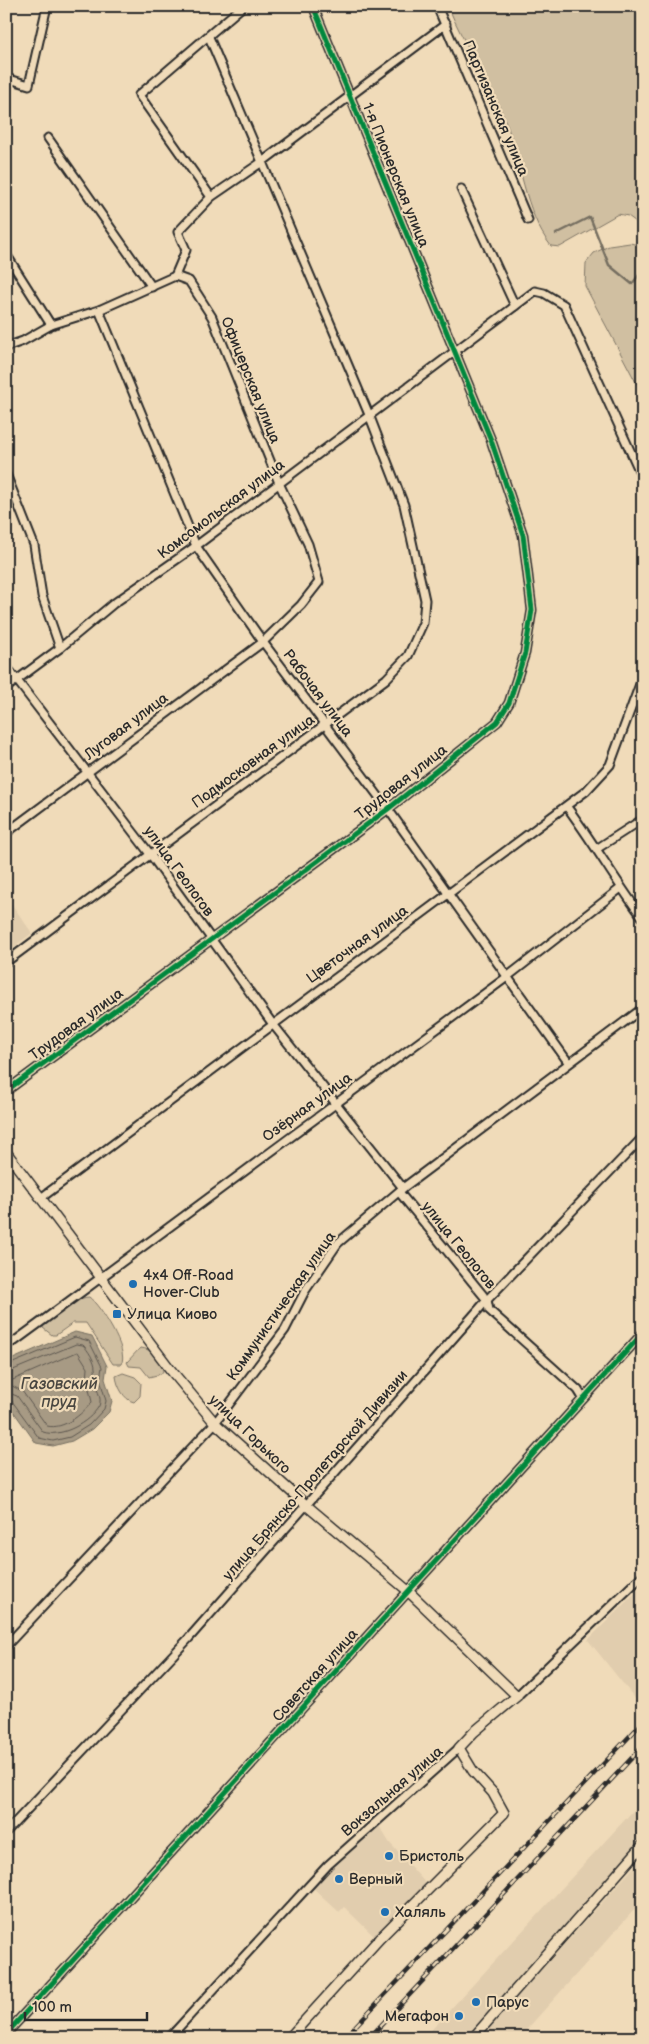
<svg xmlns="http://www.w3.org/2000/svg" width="649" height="2044" viewBox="0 0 649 2044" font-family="'Balsamiq Sans',sans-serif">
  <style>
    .built { fill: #e1cdae }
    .green { fill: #d0bfa1; stroke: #7e7566 }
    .water { fill: #a79a84; stroke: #756e60 }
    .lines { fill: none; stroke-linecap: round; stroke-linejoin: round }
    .shore { stroke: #5d574f; stroke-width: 1 }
    .stream { stroke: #756e60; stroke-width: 2.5 }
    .minor-casing { stroke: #2b2b2b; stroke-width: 11 }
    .tertiary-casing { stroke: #2b2b2b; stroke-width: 12 }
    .minor { stroke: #f0dbb9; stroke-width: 7 }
    .tertiary { stroke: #f0dbb9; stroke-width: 9 }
    .rail-casing { stroke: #2b2b2b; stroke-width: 4.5 }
    .rail { stroke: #f0dbb9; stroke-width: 2.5; stroke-dasharray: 8; stroke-linecap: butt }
    .cycleway-casing { stroke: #f0dbb9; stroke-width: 8 }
    .cycleway { stroke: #00873e; stroke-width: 5 }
    .poi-dot { fill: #1f6fb2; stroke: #f0dbb9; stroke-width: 2 }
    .labels { text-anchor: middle; stroke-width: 4.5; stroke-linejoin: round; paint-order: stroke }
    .street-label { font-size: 15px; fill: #2b2b2b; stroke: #f0dbb9 }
    .poi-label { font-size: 15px; fill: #2b2b2b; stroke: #f0dbb9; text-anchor: start }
    .water-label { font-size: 16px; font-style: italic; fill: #4a4741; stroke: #f0dbb9 }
  </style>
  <rect width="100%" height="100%" fill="#f0dbb9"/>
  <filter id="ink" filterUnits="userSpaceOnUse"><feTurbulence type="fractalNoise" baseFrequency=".02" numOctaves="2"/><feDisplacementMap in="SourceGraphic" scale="10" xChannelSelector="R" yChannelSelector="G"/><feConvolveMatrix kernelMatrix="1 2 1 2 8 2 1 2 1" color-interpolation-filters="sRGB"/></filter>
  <g filter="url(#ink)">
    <g class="built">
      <path d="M 6,896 L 32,933 L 6,953 Z"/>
      <path d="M 643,1585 L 643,1695 L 637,1701 L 588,1640 Z"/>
      <path d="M 643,1800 L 643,1839 L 466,2038 L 424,2038 Z"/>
      <path d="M 378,1824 L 389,1842 L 427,1885 L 374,1936 L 344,1907 L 339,1912 L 312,1887 L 341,1854 Z"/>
      <path d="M 643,1857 L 643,1900 L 519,2038 L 480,2038 Z"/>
    </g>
    <g class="green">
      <path d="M 448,6 L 643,6 L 643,227 L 628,216 L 618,214 L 560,247 L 551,246 C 524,212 521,159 505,120 C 489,81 464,45 448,6 Z"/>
      <path d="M 630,243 L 643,246 L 643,431 L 637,406 L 639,388 L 585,286 L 586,263 L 594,253 L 609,246 Z"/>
      <path d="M 89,1297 C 100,1305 130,1352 121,1364 L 113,1364 L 86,1323 L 73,1323 L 56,1335 L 52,1335 L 43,1328 L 43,1325 C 56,1316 72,1298 89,1297 Z"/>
      <path d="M 140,1348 C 152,1348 161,1360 163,1371 L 161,1374 L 149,1377 L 141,1367 L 129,1366 L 127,1362 Z"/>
      <path d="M 123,1373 L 135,1377 L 141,1383 L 140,1396 L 134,1402 C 124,1400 117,1386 116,1376 Z"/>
    </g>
    <path class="water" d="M 75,1332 L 92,1336 L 107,1366 L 105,1379 L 112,1401 L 109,1412 L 92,1429 L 72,1441 L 53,1446 L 36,1443 L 6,1401 L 6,1362 Z"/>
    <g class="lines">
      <g class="shore">
        <path d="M 78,1352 L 88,1368 L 87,1381 L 92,1402 C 82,1414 64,1430 47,1426 L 22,1391 L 10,1385 L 9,1382 Z"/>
        <path d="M 6,1366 L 75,1337 L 89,1341 L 102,1367 L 100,1379 L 106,1401 L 104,1409 L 89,1425 L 70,1437 L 53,1441 L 39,1438 L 12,1401 L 6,1399"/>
        <path d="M 6,1373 L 76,1344 L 83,1345 C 88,1350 95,1361 95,1368 C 96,1372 94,1376 94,1380 C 95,1388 103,1397 99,1406 C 89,1423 61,1438 43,1432 L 17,1396 L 6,1392"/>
      </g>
      <g class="stream">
        <path d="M 643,145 L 641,171 L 643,181"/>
        <path d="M 556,234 L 590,217 L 609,265 L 632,284 L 643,270"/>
      </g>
      <g class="minor-casing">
        <g id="minor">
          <path d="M 437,6 L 528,220"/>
          <path d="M 6,78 L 29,85 L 47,6"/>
          <path d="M 48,138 L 152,287"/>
          <path d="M 461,189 L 515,306"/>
          <path d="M 211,197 L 139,95 L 243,6"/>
          <path d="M 6,254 L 51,325"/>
          <path d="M 175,276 L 186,250 L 178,232 L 211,197 L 262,162 L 446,24"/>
          <path d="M 99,310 L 196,546 L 263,642 L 388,809 L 568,1062"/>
          <path d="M 6,347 L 23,341 L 51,325 L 99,310 L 175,276 L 189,281 L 212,317 L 279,483 L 308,544 L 319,582 L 301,605 L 263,642 L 6,833"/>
          <path d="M 6,474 L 34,545 L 42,596 L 60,648"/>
          <path d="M 6,666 L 150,854 L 272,1023 L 403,1188"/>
          <path d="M 6,688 L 60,648 L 113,604 L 196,546 L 535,291 L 544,293 L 564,305 L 643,479"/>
          <path d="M 567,807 C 594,843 616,882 643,918"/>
          <path d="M 598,848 L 643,819"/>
          <path d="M 6,962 L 386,679 L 408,656 L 423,623 L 425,600 L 404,505 L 370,417 L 209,37"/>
          <path d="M 6,1091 L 388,809 L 497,722 L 509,703 L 525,653 L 532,610 L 523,535 L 491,440 L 313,6"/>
          <path d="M 399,1192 L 487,1300 L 489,1310 L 578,1390 L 583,1398"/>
          <path d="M 41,1198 L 586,791 L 610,765 L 643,676"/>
          <path d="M 6,1344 L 15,1341 L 45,1319 L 507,977 L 621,888"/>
          <path d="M 6,1646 L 215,1423 L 285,1330 L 305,1291 L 338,1243 L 403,1188 L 643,1008"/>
          <path d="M 517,1696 L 643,1575"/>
          <path d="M 6,1832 L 189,1638 L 487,1300 L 643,1137"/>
          <path d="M 6,2034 L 643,1333"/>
          <path d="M 169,2038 L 328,1865 L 459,1748"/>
        </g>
      </g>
      <g class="tertiary-casing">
        <g id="tertiary">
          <path d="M 6,1152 L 170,1369 L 215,1423 L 306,1505 L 407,1590 L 517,1696 L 474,1732 L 459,1748 L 473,1771 L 493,1793 L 504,1813 L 380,1938 L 289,2038"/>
          <path d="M 473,2038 L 643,1845"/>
        </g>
      </g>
      <use href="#minor" class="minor"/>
      <use href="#tertiary" class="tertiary"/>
      <g class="rail-casing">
        <g id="rail">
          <path d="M 344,2038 L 643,1722"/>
          <path d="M 369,2038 L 643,1746"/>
        </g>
      </g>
      <use href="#rail" class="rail"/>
      <g class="cycleway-casing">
        <g id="cycleway">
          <path d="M 6,1091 L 388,809 L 497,722 L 509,703 L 525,653 L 532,610 L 523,535 L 491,440 L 313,6"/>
          <path d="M 6,2034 L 643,1333"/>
        </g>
      </g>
      <use href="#cycleway" class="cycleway"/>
    </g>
  </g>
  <g class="poi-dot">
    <circle cx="133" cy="1284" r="5"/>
    <rect x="112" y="1309" width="10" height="10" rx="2.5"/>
    <circle cx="389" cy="1856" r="5"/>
    <circle cx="339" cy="1879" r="5"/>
    <circle cx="385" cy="1912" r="5"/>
    <circle cx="476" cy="2002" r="5"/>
    <circle cx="459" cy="2016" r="5"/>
  </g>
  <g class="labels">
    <g class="street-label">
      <text transform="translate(496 108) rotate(67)" y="5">Партизанская улица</text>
      <text transform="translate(396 175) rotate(68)" y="5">1-я Пионерская улица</text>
      <text transform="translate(251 380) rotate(68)" y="5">Офицерская улица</text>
      <text transform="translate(221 509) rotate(-37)" y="5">Комсомольская улица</text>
      <text transform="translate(318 693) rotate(53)" y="5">Рабочая улица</text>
      <text transform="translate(126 726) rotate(-37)" y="5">Луговая улица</text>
      <text transform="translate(253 761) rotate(-36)" y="5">Подмосковная улица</text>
      <text transform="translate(401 782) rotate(-38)" y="5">Трудовая улица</text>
      <text transform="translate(179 871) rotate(54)" y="5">улица Геологов</text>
      <text transform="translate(357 944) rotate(-36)" y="5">Цветочная улица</text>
      <text transform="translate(76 1024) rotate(-36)" y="5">Трудовая улица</text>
      <text transform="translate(307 1107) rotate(-36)" y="5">Озёрная улица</text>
      <text transform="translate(459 1245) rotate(51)" y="5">улица Геологов</text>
      <text transform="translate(281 1306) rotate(-55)" y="5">Коммунистическая улица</text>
      <text transform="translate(250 1434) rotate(44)" y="5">улица Горького</text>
      <text transform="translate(315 1475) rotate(-49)" y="5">улица Брянско-Пролетарской Дивизии</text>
      <text transform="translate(315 1675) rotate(-48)" y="5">Советская улица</text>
      <text transform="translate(392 1791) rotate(-41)" y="5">Вокзальная улица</text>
    </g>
    <g class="poi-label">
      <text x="143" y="1280">4x4 Off-Road<tspan x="143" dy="17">Hover-Club</tspan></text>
      <text x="127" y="1319">Улица Киово</text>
      <text x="399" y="1861">Бристоль</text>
      <text x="349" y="1884">Верный</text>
      <text x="395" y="1917">Халяль</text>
      <text x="486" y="2007">Парус</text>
      <text x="449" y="2021" text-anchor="end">Мегафон</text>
    </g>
    <g class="water-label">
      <text x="59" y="1389">Газовский<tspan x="59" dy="18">пруд</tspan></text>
    </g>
  </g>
  <rect width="649" height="2044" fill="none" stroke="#f0dbb9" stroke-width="25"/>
  <rect x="12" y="12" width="624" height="2019" fill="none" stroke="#2b2b2b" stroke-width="2" filter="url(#ink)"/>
  <path d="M25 2012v8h122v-8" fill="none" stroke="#2b2b2b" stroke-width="2.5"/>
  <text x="32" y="2012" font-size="15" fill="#2b2b2b" stroke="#f0dbb9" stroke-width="4" paint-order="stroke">100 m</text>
</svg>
